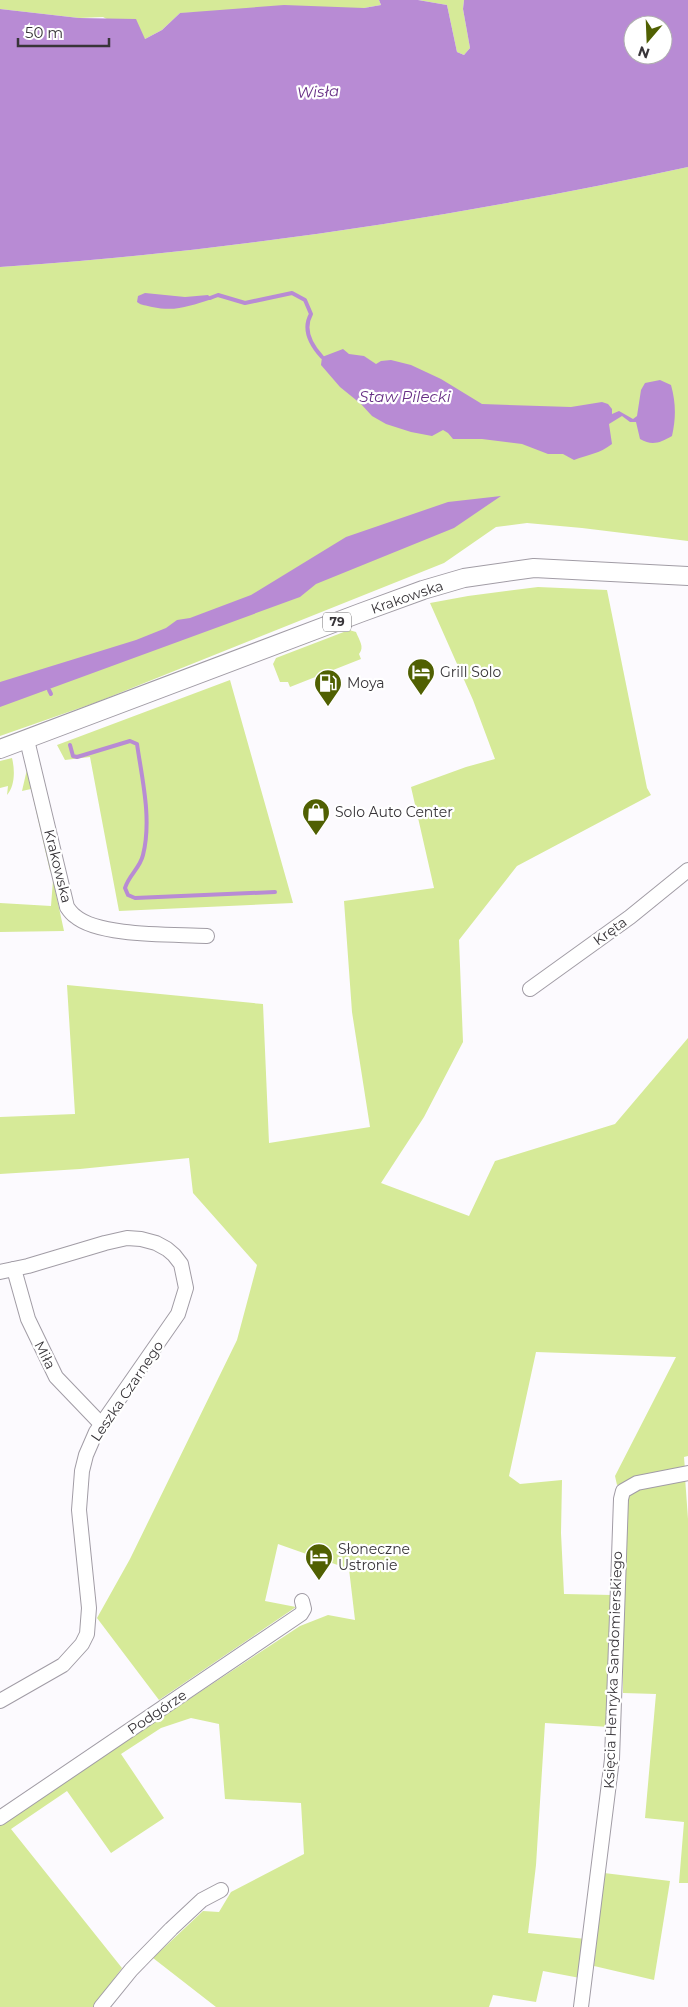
<svg xmlns="http://www.w3.org/2000/svg" width="688" height="2007" viewBox="0 0 688 2007" font-family="Montserrat,sans-serif">
  <style>
    .green { fill: #d6ea98 }
    .water { fill: #b88bd4; fill-rule: evenodd }
    .lines { fill: none; stroke-linecap: round; stroke-linejoin: round }
    .stream { stroke: #b88bd4; stroke-width: 4 }
    .minor-casing { stroke: #a19ca5; stroke-width: 16 }
    .major-casing { stroke: #a19ca5; stroke-width: 20 }
    .minor { stroke: #fff; stroke-width: 14 }
    .major { stroke: #fff; stroke-width: 18 }
    .labels { text-anchor: middle; stroke-width: 4.5; stroke-linejoin: round; paint-order: stroke }
    .shield { fill: #fff; stroke: #747274; stroke-width: 1 }
    .shield-label { font-size: 12px; font-weight: bold; fill: #383539 }
    .street-label { font-size: 14px; fill: #383539; stroke: #fff }
    .poi-label { font-size: 14px; fill: #383539; stroke: #fff; text-anchor: start }
    .water-label { font-size: 15px; font-style: italic; fill: #672f85; stroke: #fff }
  </style>
  <rect width="100%" height="100%" fill="#fcfafe"/>
  <g class="green">
    <path d="M 0,0 L 379,0 L 381,5 L 364,8 L 180,13 L 162,30 L 145,39 L 103,17 L 79,18 L 0,9 Z"/>
    <path d="M 418,0 L 464,0 L 463,9 L 470,48 L 464,55 L 457,52 L 447,5 Z"/>
    <path d="M 688,167 L 688,541 L 582,528 L 527,523 L 496,527 L 444,563 L 97,702 L 0,736 L 0,267 C 231,252 461,216 688,167 Z"/>
    <path d="M 538,587 L 607,590 L 647,788 L 651,795 L 517,866 L 459,940 L 463,1042 L 424,1117 L 381,1183 L 469,1216 L 495,1161 L 615,1124 L 688,1038 L 688,1456 L 684,1457 L 685,1470 L 617,1485 L 615,1476 L 676,1357 L 536,1352 L 509,1476 L 520,1484 L 562,1480 L 561,1533 L 564,1594 L 612,1595 L 609,1727 L 545,1723 L 536,1865 L 528,1933 L 586,1939 L 580,1978 L 543,1971 L 536,2002 L 493,1995 L 489,2007 L 216,2007 L 153,1958 L 203,1911 L 219,1912 L 231,1892 L 304,1854 L 301,1803 L 225,1799 L 219,1724 L 191,1718 L 161,1728 L 121,1754 L 164,1818 L 111,1853 L 67,1791 L 11,1829 L 122,1968 L 93,2007 L 0,2007 L 0,1824 L 300,1626 L 328,1615 L 355,1620 L 349,1569 L 278,1544 L 265,1601 L 296,1607 L 159,1700 L 97,1618 L 130,1559 L 237,1340 L 257,1265 L 193,1193 L 189,1158 L 80,1169 L 0,1174 L 0,1117 L 75,1114 L 67,985 L 263,1004 L 269,1143 L 370,1127 L 352,1012 L 344,901 L 434,888 L 411,787 L 466,767 L 495,759 L 473,700 L 430,603 L 468,596 Z"/>
    <path d="M 349,630 L 356,632 C 359,640 365,647 359,654 L 361,659 L 290,687 L 288,682 L 280,682 L 273,664 L 276,658 Z"/>
    <path d="M 230,680 L 293,903 L 119,911 L 90,757 L 65,760 L 57,745 Z"/>
    <path d="M 12,758 C 15,770 15,786 7,795 L 8,786 L 0,788 L 0,761 Z"/>
    <path d="M 28,765 L 52,872 L 50,871 L 31,789 L 22,791 Z"/>
    <path d="M 53,880 L 64,931 L 0,932 L 0,903 L 51,906 Z"/>
    <path d="M 685,1477 L 688,1519 L 688,1883 L 679,1883 L 684,1822 L 645,1818 L 656,1694 L 623,1693 L 623,1515 L 625,1497 L 639,1485 Z"/>
    <path d="M 604,1873 L 670,1881 L 654,1980 L 594,1966 Z"/>
  </g>
  <g class="water">
    <path d="M 379,0 L 418,0 L 447,5 L 457,52 L 464,55 L 470,48 L 463,9 L 464,0 L 688,0 L 688,167 C 461,216 231,252 0,267 L 0,9 L 79,18 L 136,19 L 145,39 L 162,30 L 180,13 L 284,5 L 364,8 L 381,5 ZM 633,25 L 663,25 L 663,55 L 633,55 Z"/>
    <path d="M 145,293 L 185,297 L 208,295 L 212,299 C 189,306 176,312 152,307 C 146,305 142,306 137,302 L 138,296 Z"/>
    <path d="M 343,349 L 349,354 L 364,356 L 376,364 L 381,361 L 391,360 L 411,365 L 441,379 L 482,404 L 571,407 L 602,402 L 608,404 L 612,409 L 612,414 L 619,411 L 633,419 L 637,416 L 641,390 L 645,383 L 660,380 L 671,385 C 676,403 676,418 672,436 C 660,443 652,446 640,439 L 636,422 L 630,422 L 622,416 L 609,424 L 612,444 C 599,454 589,454 574,460 L 563,454 L 548,454 L 522,444 L 482,439 L 453,439 L 448,433 L 443,430 L 432,436 L 411,432 L 386,424 L 372,416 L 361,404 L 340,387 L 321,365 L 322,357 Z"/>
    <path d="M 501,496 L 454,528 L 316,584 L 300,597 L 0,707 L 0,682 L 136,640 L 166,628 L 177,620 L 190,618 L 251,595 L 346,537 L 448,502 Z"/>
  </g>
  <g class="lines">
    <g class="stream">
      <path d="M 210,298 L 218,295 L 245,303 L 292,293 L 305,300 L 311,314 C 302,330 311,345 322,357"/>
      <path d="M 49,690 L 51,694"/>
      <path d="M 70,745 L 73,756 L 77,757 L 130,741 L 137,744 C 142,779 152,819 143,855 C 140,868 129,875 125,888 L 128,895 L 135,898 L 275,892"/>
    </g>
    <g class="minor-casing">
      <g id="minor">
        <path d="M 27,740 L 67,907 C 69,910 72,914 75,916 C 99,937 175,934 207,936"/>
        <path d="M 530,989 L 630,917 L 688,870"/>
        <path d="M 14,1269 L 28,1319 L 56,1377 L 102,1425"/>
        <path d="M 0,1272 L 28,1266 L 105,1243 L 127,1238 L 141,1239 L 156,1243 L 167,1249 L 174,1255 L 181,1264 L 186,1288 L 178,1314 L 96,1432 L 86,1455 L 82,1471 L 79,1510 L 89,1608 L 87,1634 L 82,1644 L 63,1665 L 0,1701"/>
        <path d="M 0,1818 L 301,1614 L 304,1609 L 302,1601"/>
        <path d="M 101,2007 L 131,1970 L 171,1929 L 202,1900 L 221,1890"/>
        <path d="M 581,2007 L 612,1759 L 621,1499 L 623,1491 L 637,1483 L 688,1473"/>
      </g>
    </g>
    <g class="major-casing">
      <path id="major" d="M 0,749 L 360,613 L 423,590 L 464,578 L 534,568 L 688,576"/>
    </g>
    <use href="#minor" class="minor"/>
    <use href="#major" class="major"/>
  </g>
  <defs>
    <g id="hotel-pin" transform="scale(1.4375)"><path d="M0 17L-7.5 6A9.5 9.5 0 1 1 7.5 6Z" fill="#506002" stroke="#fff"/><path d="M-6-4.5h1.5V1H6V5H4.5V3h-9V5H-6ZM-4 0a1.8 1.8 0 1 1 3.6 0ZM.5 0V-2.5h3Q6-2.5 6 0Z" fill="#fff"/></g>
    <g id="fuel-pin" transform="scale(1.4375)"><path d="M0 17L-7.5 6A9.5 9.5 0 1 1 7.5 6Z" fill="#506002" stroke="#fff"/><path d="M-5.5-6h7V0h2V4h1.3V-2.5L3-4.5l.8-.8L6-3V5H2.5V1h-1V6h-7ZM-4.2-4.7v3.2H.2V-4.7Z" fill="#fff"/></g>
    <g id="shop-pin" transform="scale(1.4375)"><path d="M0 17L-7.5 6A9.5 9.5 0 1 1 7.5 6Z" fill="#506002" stroke="#fff"/><path d="M-5-2.5h2.3a2.7 3.5 0 0 1 5.4 0H5L5.5 6h-11ZM-1.5-2.5h3a1.5 2.3 0 0 0-3 0Z" fill="#fff"/></g>
  </defs>
  <g fill-rule="evenodd">
    <use href="#hotel-pin" x="421" y="672"/>
    <use href="#fuel-pin" x="328" y="683"/>
    <use href="#shop-pin" x="316" y="812"/>
    <use href="#hotel-pin" x="319" y="1557"/>
  </g>
  <g class="labels">
    <rect class="shield" x="323" y="612.5" width="28" height="19" rx="4"/>
    <g class="shield-label">
      <text x="337" y="626">79</text>
    </g>
    <g class="street-label">
      <text transform="translate(407 597) rotate(-19)" y="5">Krakowska</text>
      <text transform="translate(58 866) rotate(76)" y="5">Krakowska</text>
      <text transform="translate(610 931) rotate(-36)" y="5">Kręta</text>
      <text transform="translate(45 1355) rotate(63)" y="5">Miła</text>
      <text transform="translate(127 1391) rotate(-56)" y="5">Leszka Czarnego</text>
      <text transform="translate(613 1670) rotate(-88)" y="5">Księcia Henryka Sandomierskiego</text>
      <text transform="translate(157 1712) rotate(-34)" y="5">Podgórze</text>
    </g>
    <g class="poi-label">
      <text x="440" y="677">Grill Solo</text>
      <text x="347" y="688">Moya</text>
      <text x="335" y="817">Solo Auto Center</text>
      <text x="338" y="1554">Słoneczne<tspan x="338" dy="16">Ustronie</tspan></text>
    </g>
    <g class="water-label">
      <text transform="translate(318 92) rotate(-3)" y="5">Wisła</text>
      <text x="405" y="402">Staw Pilecki</text>
    </g>
  </g>
  <g transform="translate(648 40) rotate(199)"><circle r="24" fill="#ffffff" stroke="#afaeb0"/>
  <path d="M0-4L9 19L0 12L-9 19Z" fill="#506002"/>
  <text y="-8" font-size="14" font-weight="bold" text-anchor="middle" fill="#383539">N</text>
  </g>
  <path d="M18 38v8h91v-8" fill="none" stroke="#383539" stroke-width="2.5"/>
  <text x="25" y="38" font-size="15" fill="#383539" stroke="#ffffff" stroke-width="4" paint-order="stroke">50 m</text>
</svg>
